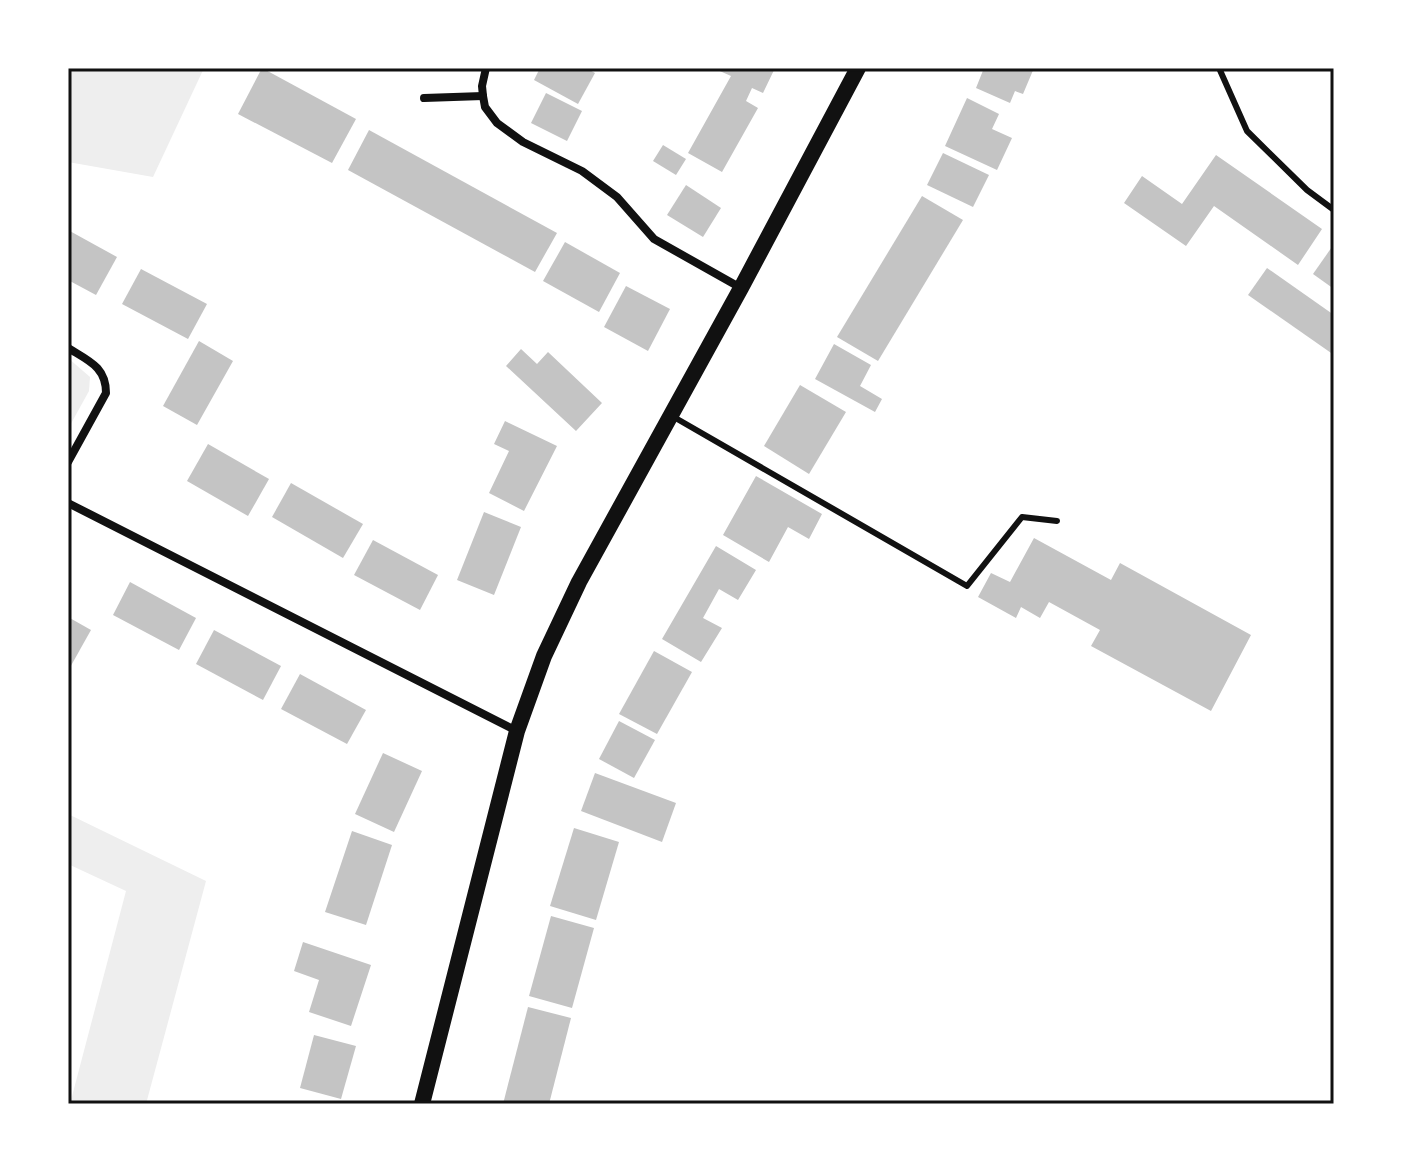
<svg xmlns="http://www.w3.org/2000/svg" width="1402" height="1172" viewBox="0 0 1402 1172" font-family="'Exo 2',sans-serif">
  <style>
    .green { fill: #eee }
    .building { fill: #c4c4c4 }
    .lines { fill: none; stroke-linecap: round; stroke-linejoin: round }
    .service { stroke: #111; stroke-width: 6 }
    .minor { stroke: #111; stroke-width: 8 }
    .secondary { stroke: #111; stroke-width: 16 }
    .neatline { fill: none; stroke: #111; stroke-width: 3 }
  </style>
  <rect width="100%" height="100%" fill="#fff"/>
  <g class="green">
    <path d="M 68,68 L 204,68 L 153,177 L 68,162 Z"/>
    <path d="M 68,358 L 90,377 L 89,391 L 68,429 Z"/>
    <path d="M 68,814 L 206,881 L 146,1104 L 70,1104 L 126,891 L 68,864 Z"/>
  </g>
  <g class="building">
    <path d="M 262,68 L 356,119 L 332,163 L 238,114 Z"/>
    <path d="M 540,68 L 586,68 L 595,73 L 578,104 L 534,80 Z"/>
    <path d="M 713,68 L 775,68 L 763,93 L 752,88 L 746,101 L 758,108 L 722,172 L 688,153 L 731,76 Z"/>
    <path d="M 984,68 L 1034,68 L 1023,94 L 1015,91 L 1010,103 L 976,88 Z"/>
    <path d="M 546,93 L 582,111 L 567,141 L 531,123 Z"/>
    <path d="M 967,98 L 999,114 L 992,129 L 1012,138 L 997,170 L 945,146 Z"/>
    <path d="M 369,130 L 557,233 L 535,272 L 348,170 Z"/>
    <path d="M 663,145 L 686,159 L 676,175 L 653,161 Z"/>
    <path d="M 943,153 L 989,175 L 973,207 L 927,185 Z"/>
    <path d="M 1216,155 L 1322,229 L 1298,265 L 1214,206 L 1186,246 L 1124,203 L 1142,176 L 1182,204 Z"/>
    <path d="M 686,185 L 721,208 L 703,237 L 667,215 Z"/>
    <path d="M 922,196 L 963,220 L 878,361 L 837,337 Z"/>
    <path d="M 68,230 L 117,257 L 96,295 L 68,280 Z"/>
    <path d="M 565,242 L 620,273 L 599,312 L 543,281 Z"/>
    <path d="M 1334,244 L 1334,289 L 1313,274 Z"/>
    <path d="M 1267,268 L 1334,315 L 1334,355 L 1248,295 Z"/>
    <path d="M 141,269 L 207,304 L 188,339 L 122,304 Z"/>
    <path d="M 626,286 L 670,309 L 648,351 L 604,327 Z"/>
    <path d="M 199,341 L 233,361 L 197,425 L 163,406 Z"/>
    <path d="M 834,344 L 871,365 L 860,386 L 882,399 L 875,412 L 815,379 Z"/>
    <path d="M 521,349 L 537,364 L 548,352 L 602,403 L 576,431 L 506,366 Z"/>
    <path d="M 800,385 L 846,412 L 809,474 L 764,446 Z"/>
    <path d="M 505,421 L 557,446 L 524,511 L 489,493 L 509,451 L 494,444 Z"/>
    <path d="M 208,444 L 269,479 L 248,516 L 187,481 Z"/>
    <path d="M 756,476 L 822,514 L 809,539 L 788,527 L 769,562 L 723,535 Z"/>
    <path d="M 291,483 L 363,524 L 343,558 L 272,517 Z"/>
    <path d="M 484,512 L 521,527 L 494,595 L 457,580 Z"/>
    <path d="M 1034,538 L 1111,580 L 1120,563 L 1251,635 L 1211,711 L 1091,646 L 1100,630 L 1049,602 L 1040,618 L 1021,607 L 1016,618 L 978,597 L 991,573 L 1010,582 Z"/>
    <path d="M 373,540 L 438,575 L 420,610 L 354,575 Z"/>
    <path d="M 716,546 L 756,570 L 738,600 L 719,589 L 703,618 L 722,628 L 701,662 L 662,639 Z"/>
    <path d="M 130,582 L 196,618 L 179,650 L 113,615 Z"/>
    <path d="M 68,617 L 91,630 L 68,671 Z"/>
    <path d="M 214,630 L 281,666 L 263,700 L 196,664 Z"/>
    <path d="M 654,651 L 692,672 L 657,734 L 619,714 Z"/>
    <path d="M 300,674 L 366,710 L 347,744 L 281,709 Z"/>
    <path d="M 619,721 L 655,740 L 634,778 L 599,759 Z"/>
    <path d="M 383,753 L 422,771 L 394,832 L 355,814 Z"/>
    <path d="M 595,773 L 676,803 L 662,842 L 581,811 Z"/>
    <path d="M 574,828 L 619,842 L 596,920 L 550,906 Z"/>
    <path d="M 352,831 L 392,845 L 366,925 L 325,912 Z"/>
    <path d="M 551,916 L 594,928 L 572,1008 L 529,996 Z"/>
    <path d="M 303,942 L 371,965 L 351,1026 L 309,1012 L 319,980 L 294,971 Z"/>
    <path d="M 528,1007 L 571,1018 L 549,1104 L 503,1104 Z"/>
    <path d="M 314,1035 L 356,1046 L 341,1099 L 300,1088 Z"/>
  </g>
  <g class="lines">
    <g class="service">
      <path d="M 1219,68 L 1247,131 L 1307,190 L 1334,210"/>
      <path d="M 672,416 L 967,586 L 1022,517 L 1057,521"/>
    </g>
    <g class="minor">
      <path d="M 486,68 L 482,86 L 483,96 L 485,107 L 497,123 L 523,142 L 582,171 L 617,197 L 654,239 L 741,288"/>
      <path d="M 424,98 L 483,96"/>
      <path d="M 68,348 C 89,361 106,367 106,393 L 68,462"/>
      <path d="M 68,503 L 517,731"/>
    </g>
    <path class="secondary" d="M 422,1104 L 517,731 L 544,656 L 579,582 L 741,288 L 858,68"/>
  </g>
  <rect width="1402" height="1172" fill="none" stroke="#ffffff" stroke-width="140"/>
  <rect x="70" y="70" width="1262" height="1032" class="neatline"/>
</svg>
